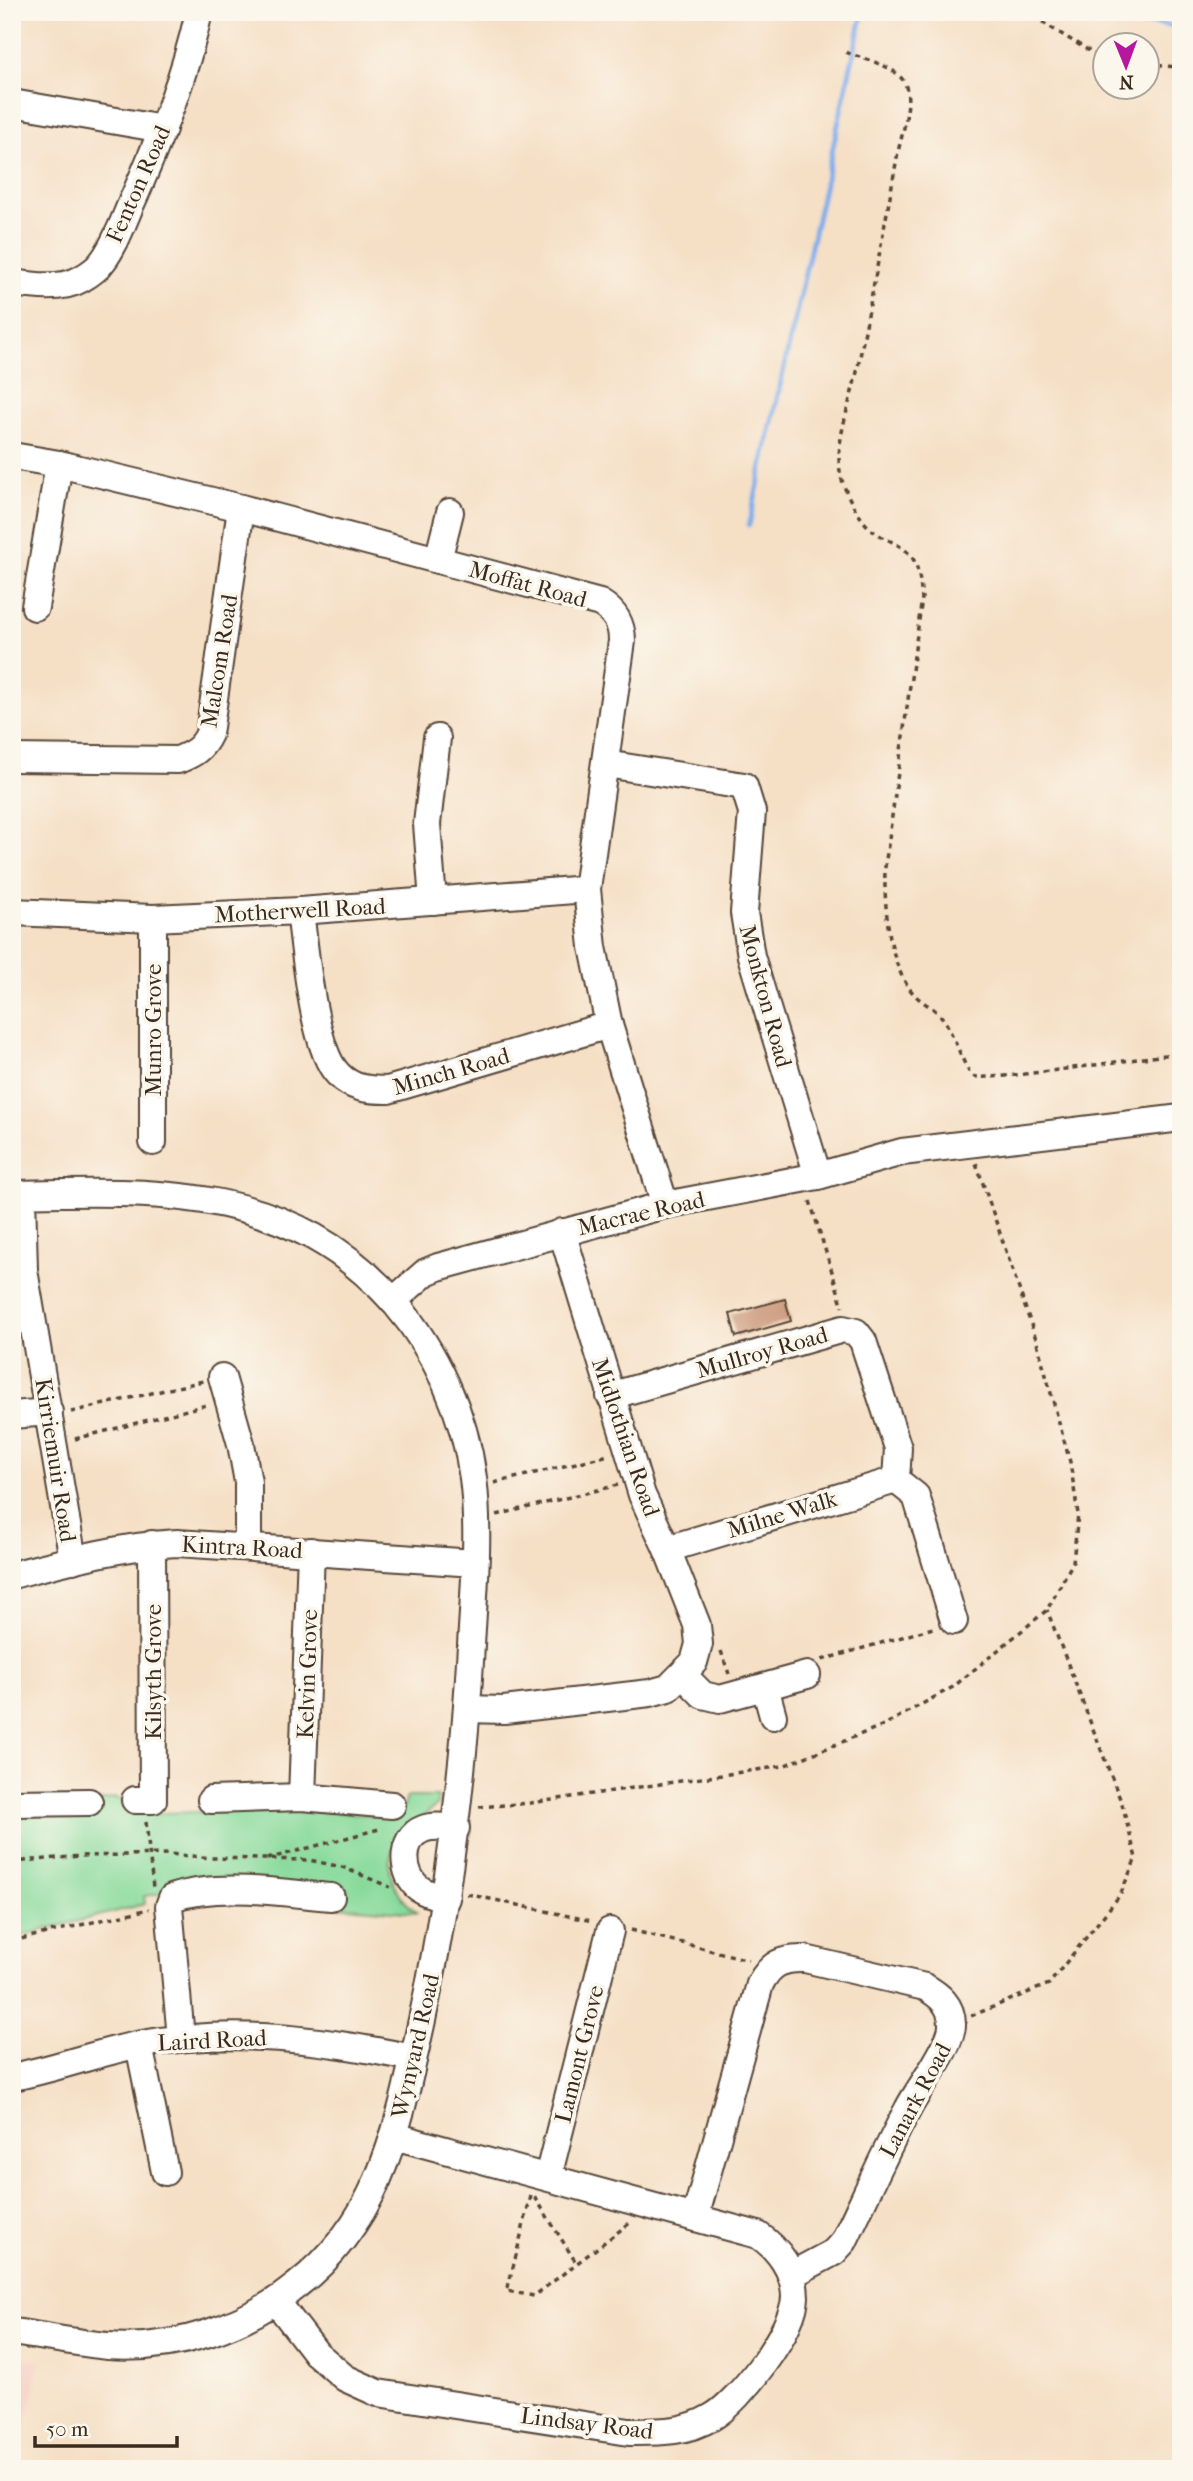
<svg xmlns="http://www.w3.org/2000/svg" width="1193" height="2481" viewBox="0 0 1193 2481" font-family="'IM FELL French Canon',serif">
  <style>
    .built { fill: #f7d1c8 }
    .green { fill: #88da9b; stroke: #62825c; stroke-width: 2 }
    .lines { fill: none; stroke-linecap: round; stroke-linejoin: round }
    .stream { stroke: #80afea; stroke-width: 5 }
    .building { fill: #ce9d81 }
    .minor-casing { stroke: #574537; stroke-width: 30 }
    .path { stroke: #574537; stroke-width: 3.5; stroke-dasharray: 5 5; stroke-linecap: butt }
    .minor { stroke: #fff; stroke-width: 26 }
    .labels { text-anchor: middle; stroke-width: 7; stroke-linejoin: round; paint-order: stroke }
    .street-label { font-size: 23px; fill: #3b2a1e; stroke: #fbf7ec }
  </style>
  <rect width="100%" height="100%" fill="#fbf7ec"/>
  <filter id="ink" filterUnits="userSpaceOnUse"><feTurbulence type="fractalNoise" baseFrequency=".0143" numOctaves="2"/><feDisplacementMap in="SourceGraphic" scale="14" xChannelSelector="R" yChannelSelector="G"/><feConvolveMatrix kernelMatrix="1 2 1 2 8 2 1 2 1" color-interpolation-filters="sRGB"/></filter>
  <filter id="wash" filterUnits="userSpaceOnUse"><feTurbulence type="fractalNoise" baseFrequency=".00686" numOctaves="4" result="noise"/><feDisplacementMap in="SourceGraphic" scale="28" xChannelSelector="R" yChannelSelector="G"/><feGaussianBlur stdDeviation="1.57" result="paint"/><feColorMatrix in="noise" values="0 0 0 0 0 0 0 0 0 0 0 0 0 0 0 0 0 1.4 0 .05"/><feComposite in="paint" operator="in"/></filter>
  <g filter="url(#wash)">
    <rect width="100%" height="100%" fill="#f5dfc5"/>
    <path class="built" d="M 12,2359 L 40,2362 L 15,2469 L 12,2469 Z"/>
    <path class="green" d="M 407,1797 L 438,1797 L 437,1805 C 414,1824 376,1848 394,1884 C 401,1897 406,1905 418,1913 L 334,1906 L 233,1882 L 144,1896 L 145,1904 L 12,1938 L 12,1814 L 96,1814 L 99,1801 L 115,1798 L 127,1802 L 132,1814 L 290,1809 L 400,1817 Z"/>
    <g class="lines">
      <g class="stream">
        <path d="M 1092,12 L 1095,16 L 1181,27"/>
        <path d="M 749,525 L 863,12"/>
      </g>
    </g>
    <g id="blocks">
      <path class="building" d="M 785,1299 L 791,1321 L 736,1337 L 730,1314 Z"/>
    </g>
  </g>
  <g filter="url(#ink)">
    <use href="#blocks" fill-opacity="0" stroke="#574537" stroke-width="2"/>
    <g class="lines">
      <g class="minor-casing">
        <g id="minor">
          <path d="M 12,103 L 163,129"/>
          <path d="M 12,283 C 33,286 62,290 81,279 C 88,275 98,268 102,262 C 117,243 125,216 135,195 C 161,135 185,76 199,12"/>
          <path d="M 12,456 L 59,464 L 241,508 L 600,603 C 615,612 622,623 622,641 L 587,889 L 593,947 L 609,1025 L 665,1205"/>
          <path d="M 438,560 L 450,512"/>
          <path d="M 35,607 L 59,464"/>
          <path d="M 12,758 L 178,760 C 193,754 202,749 209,734 L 241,508"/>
          <path d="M 606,764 L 744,786 L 752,812 L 744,913 L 751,956 L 818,1176"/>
          <path d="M 433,901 L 427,824 L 437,738"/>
          <path d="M 300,911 C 305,948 313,1049 338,1074 C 352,1089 369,1090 388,1090 L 609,1025"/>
          <path d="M 12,912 L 153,918 L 300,911 L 587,889"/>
          <path d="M 153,1142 L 153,918"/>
          <path d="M 12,1194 C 158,1191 289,1184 395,1303 C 436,1351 465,1415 473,1478 C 480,1530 474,1592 471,1645 C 464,1773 449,1894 422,2020 C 410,2074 399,2130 377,2181 C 360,2221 331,2259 297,2285 C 246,2327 174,2351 108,2346 C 76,2343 44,2336 12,2332"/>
          <path d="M 22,1194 L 24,1270 L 73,1560"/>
          <path d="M 393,1301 L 426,1272 L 438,1267 L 665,1205 L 818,1176 L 902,1152 L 1181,1118"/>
          <path d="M 222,1377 L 241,1444 L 248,1482 L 248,1546"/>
          <path d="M 610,1396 L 843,1329 L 856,1332 L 863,1341 L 898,1448 L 896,1480 L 916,1496 L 954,1621"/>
          <path d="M 12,1415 L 49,1412"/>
          <path d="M 667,1549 L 896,1480"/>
          <path d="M 12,1575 C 66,1561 121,1546 177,1543 L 475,1563"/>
          <path d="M 683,1675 L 703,1695 L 720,1699 L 807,1675"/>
          <path d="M 765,1687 L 773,1716"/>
          <path d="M 467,1709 L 504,1710 L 650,1693 L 668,1688 L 694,1662 L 699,1644 L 697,1625 L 667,1549 L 642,1495 L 562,1232"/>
          <path d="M 302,1797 L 311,1551"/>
          <path d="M 135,1800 L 153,1800 L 152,1544"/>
          <path d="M 211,1800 L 302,1797 L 392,1805"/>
          <path d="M 12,1803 L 89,1802"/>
          <path d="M 446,1898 C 438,1896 427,1894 420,1889 C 401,1876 399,1838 423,1829 C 434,1825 445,1827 456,1828"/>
          <path d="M 181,2038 L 169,1906 L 172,1898 C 219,1882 282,1893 331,1897"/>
          <path d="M 139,2045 L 165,2172"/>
          <path d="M 12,2077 C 56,2069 98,2052 142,2044 C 236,2028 321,2039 413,2058"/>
          <path d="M 548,2177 L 610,1931"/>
          <path d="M 695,2218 L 760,1984 C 770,1964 782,1958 805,1959 L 925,1987 C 939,1995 952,2005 952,2024 C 953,2044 918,2089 908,2109 C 885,2152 865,2197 844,2241 L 834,2252 L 791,2275"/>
          <path d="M 276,2301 L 316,2353 L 345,2378 L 378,2393 L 629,2432 C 659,2432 685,2433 712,2417 C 740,2401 794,2330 795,2297 C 795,2271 778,2248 758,2235 L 394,2136"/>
        </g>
      </g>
      <g class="path">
        <path d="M 1025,12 L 1106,61"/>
        <path d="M 846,52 C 864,60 897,65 905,84 C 913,103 902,133 898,152 C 885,224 872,295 858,367 C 852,398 835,440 840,471 C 842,488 859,520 873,531 C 885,540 902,544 912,557 C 920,570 920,584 922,598 L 885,867 C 884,904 888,968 915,995 C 922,1003 933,1007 940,1015 C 952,1027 964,1070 973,1076 C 986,1083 1152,1056 1181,1053"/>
        <path d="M 1148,65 L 1181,67"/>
        <path d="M 810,1201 L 843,1307"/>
        <path d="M 71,1412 L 203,1381"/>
        <path d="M 75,1439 L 206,1405"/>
        <path d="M 494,1483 L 609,1455"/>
        <path d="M 497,1515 L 618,1485"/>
        <path d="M 721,1651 L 729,1674"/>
        <path d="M 822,1660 L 933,1628"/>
        <path d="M 479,1807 L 531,1803 L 783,1766 L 886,1724 L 953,1687 L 1047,1610 L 1073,1562 L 1078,1514 L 1070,1462 L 1036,1339 L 976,1163"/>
        <path d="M 146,1822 L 153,1888"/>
        <path d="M 267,1859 L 383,1828"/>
        <path d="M 12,1862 L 81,1856 L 168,1854 L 213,1858 L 309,1860 L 342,1867 L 390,1887"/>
        <path d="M 467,1894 L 592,1921"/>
        <path d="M 631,1930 L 749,1960"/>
        <path d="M 12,1941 L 149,1909"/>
        <path d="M 971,2016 L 1049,1984 L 1120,1895 L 1136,1858 L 1122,1804 L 1047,1610"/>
        <path d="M 531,2196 L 507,2291 L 534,2296 L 631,2222"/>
        <path d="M 535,2197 L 577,2264"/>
      </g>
      <use href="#minor" class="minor"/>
    </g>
  </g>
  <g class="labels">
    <g class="street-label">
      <text transform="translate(138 184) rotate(-66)" y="8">Fenton Road</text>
      <text transform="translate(528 584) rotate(15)" y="8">Moffat Road</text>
      <text transform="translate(219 661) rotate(-81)" y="8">Malcom Road</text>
      <text transform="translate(300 910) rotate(-3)" y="8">Motherwell Road</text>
      <text transform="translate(766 996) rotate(75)" y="8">Monkton Road</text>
      <text transform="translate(153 1030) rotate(-90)" y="8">Munro Grove</text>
      <text transform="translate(451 1071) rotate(-16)" y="8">Minch Road</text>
      <text transform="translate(641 1213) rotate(-13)" y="8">Macrae Road</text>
      <text transform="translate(762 1352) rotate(-16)" y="8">Mullroy Road</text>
      <text transform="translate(626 1437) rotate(71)" y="8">Midlothian Road</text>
      <text transform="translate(56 1460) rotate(81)" y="8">Kirriemuir Road</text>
      <text transform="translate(782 1514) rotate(-17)" y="8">Milne Walk</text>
      <text transform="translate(242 1547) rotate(3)" y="8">Kintra Road</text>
      <text transform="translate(153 1672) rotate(-90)" y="8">Kilsyth Grove</text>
      <text transform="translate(307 1674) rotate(-88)" y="8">Kelvin Grove</text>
      <text transform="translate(212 2040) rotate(-3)" y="8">Laird Road</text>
      <text transform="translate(415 2046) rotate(-77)" y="8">Wynyard Road</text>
      <text transform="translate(579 2054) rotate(-76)" y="8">Lamont Grove</text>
      <text transform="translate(915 2100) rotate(-62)" y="8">Lanark Road</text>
      <text transform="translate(587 2423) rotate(7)" y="8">Lindsay Road</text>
    </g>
  </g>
  <rect width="1193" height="2481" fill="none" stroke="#fbf7ec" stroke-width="42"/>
  <g transform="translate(1126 66) rotate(179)"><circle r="33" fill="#fbf7ec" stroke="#aea59a" stroke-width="2"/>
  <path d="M0-5L12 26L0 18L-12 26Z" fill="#b5179e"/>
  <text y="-10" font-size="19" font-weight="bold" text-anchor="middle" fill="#3b2a1e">N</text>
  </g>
  <path d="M35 2436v10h142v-10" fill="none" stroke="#3b2a1e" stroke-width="3.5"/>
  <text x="46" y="2436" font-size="21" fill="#3b2a1e" stroke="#fbf7ec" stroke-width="5" paint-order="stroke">50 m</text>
</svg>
